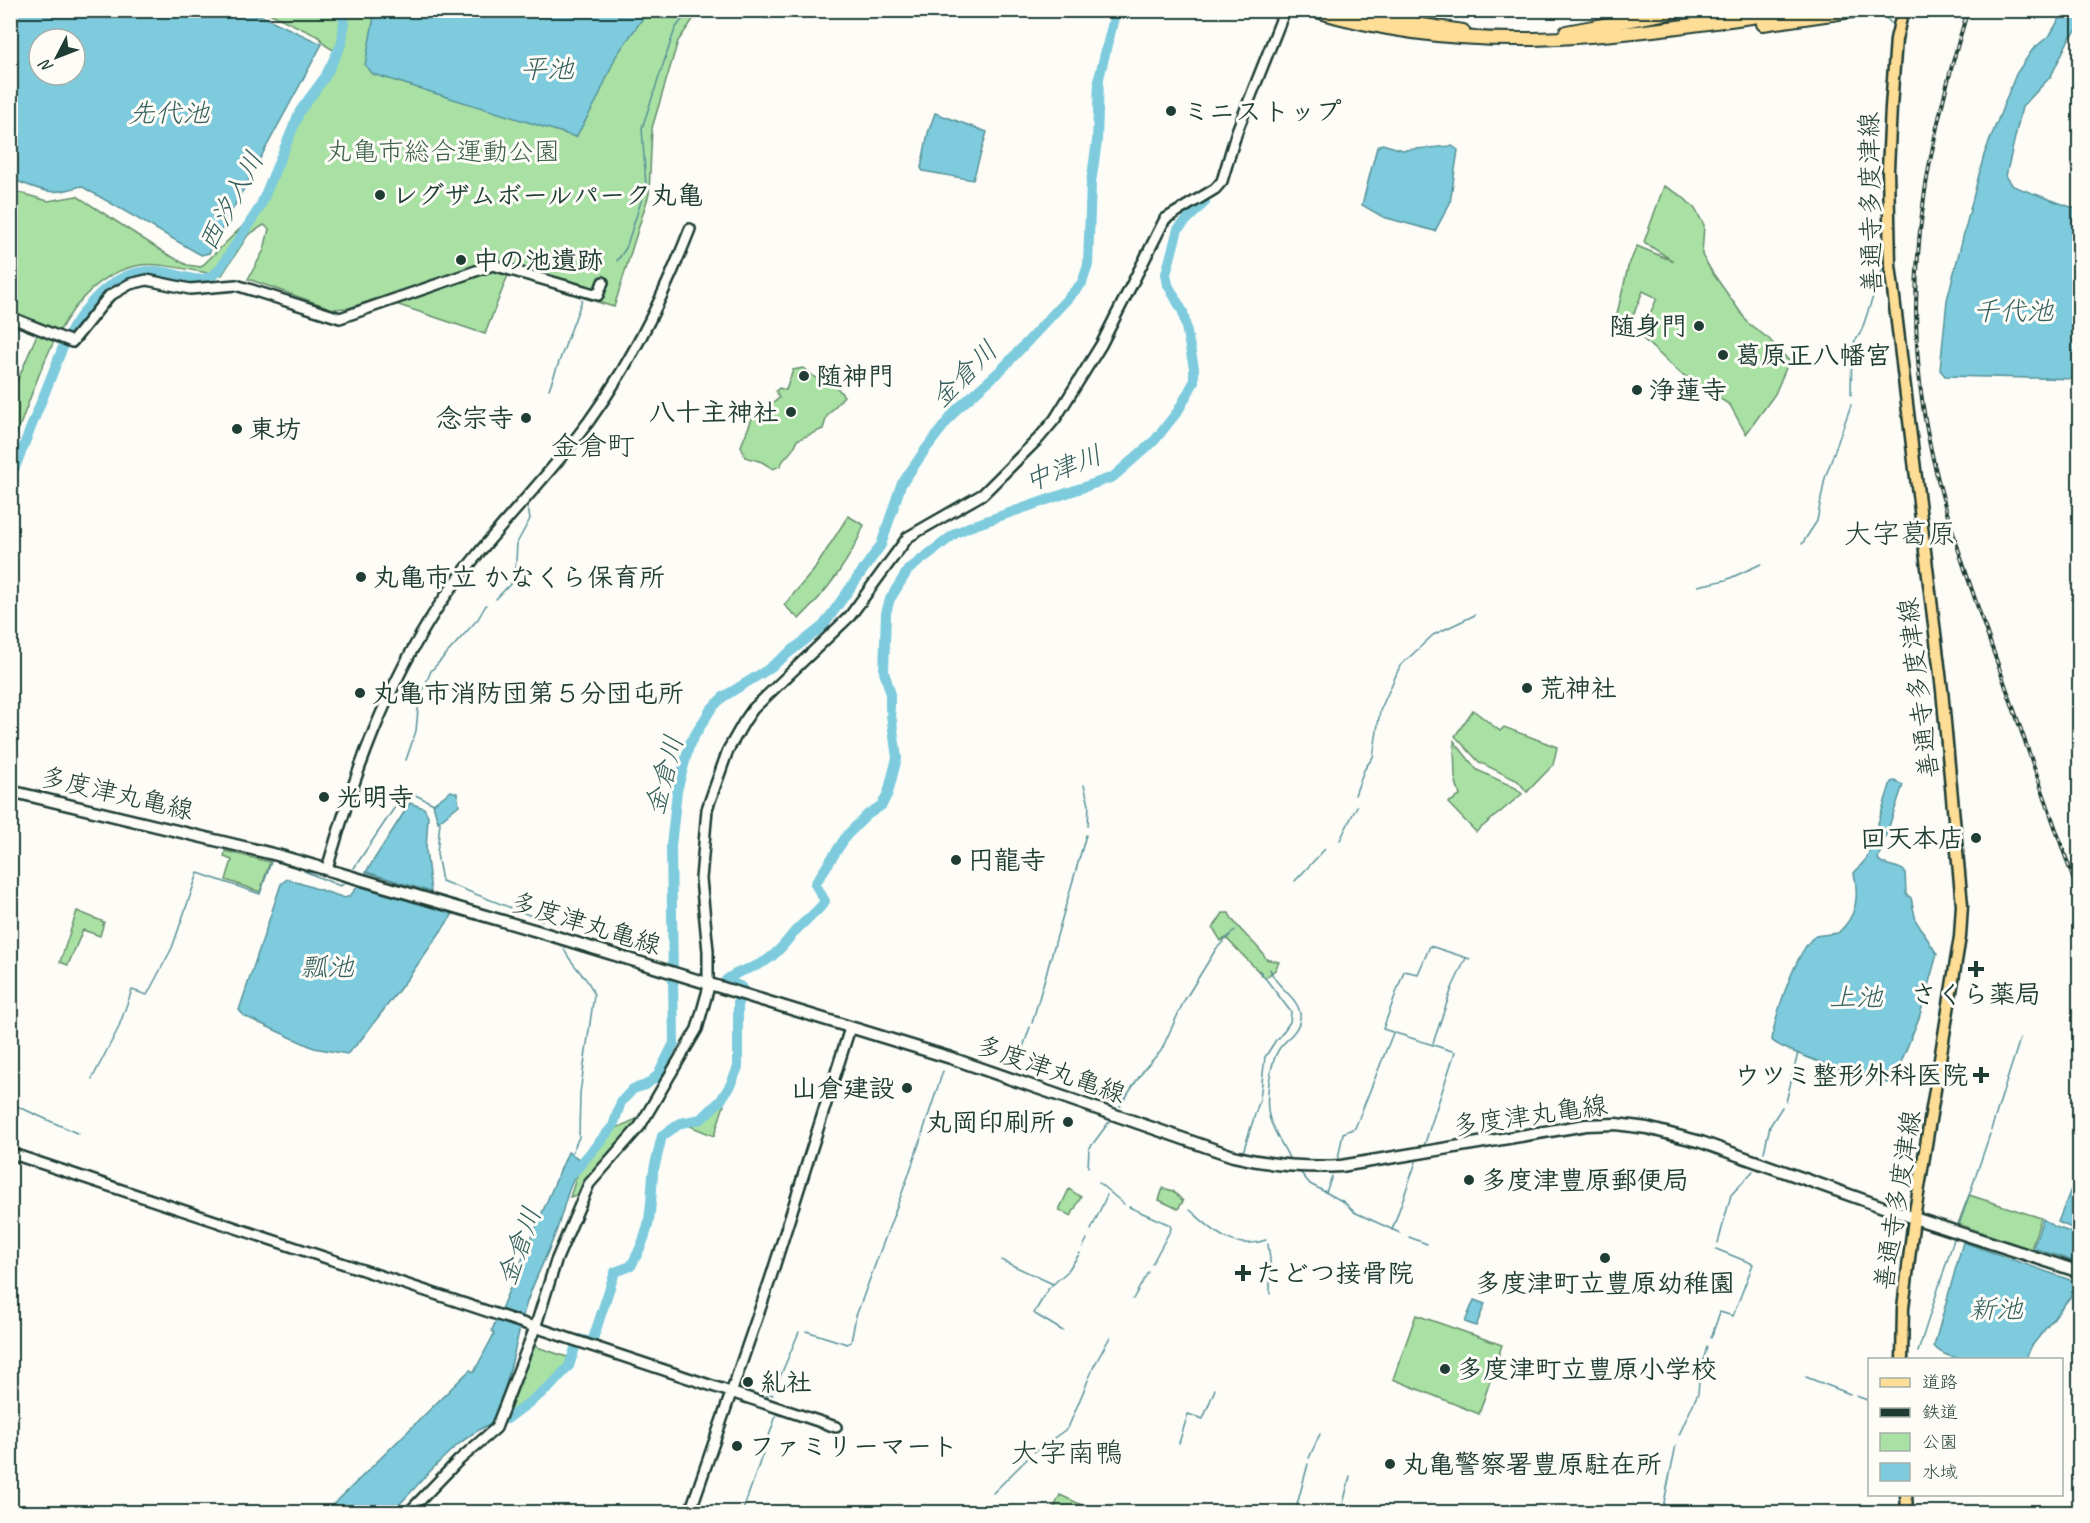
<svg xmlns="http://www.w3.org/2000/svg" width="2090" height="1523" viewBox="0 0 2090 1523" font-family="Caveat,'Klee One',sans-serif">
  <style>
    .green { fill: #a9e0a3; stroke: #648e6c; stroke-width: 1.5 }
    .water { fill: #7dcbdc; stroke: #579299; stroke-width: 1.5; fill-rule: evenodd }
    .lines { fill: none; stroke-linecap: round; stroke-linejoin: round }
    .stream { stroke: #579299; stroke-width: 1.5 }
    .river { stroke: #7dcbdc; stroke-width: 10 }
    .tertiary-casing { stroke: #1f3d34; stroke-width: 14 }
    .secondary-casing { stroke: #1f3d34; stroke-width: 15 }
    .primary-casing { stroke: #1f3d34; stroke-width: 15 }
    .trunk-casing { stroke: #1f3d34; stroke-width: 16 }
    .tertiary { stroke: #fdfcf7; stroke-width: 9 }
    .secondary { stroke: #fdfcf7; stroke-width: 10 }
    .primary { stroke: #fedd96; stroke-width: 10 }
    .trunk { stroke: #fedd96; stroke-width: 12 }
    .rail-casing { stroke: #1f3d34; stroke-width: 4 }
    .rail { stroke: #fdfcf7; stroke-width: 1.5; stroke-dasharray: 4.5; stroke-linecap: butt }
    .poi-dot { fill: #1f3d34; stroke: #fdfcf7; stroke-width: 2 }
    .labels { text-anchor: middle; stroke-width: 6; stroke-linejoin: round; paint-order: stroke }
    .poi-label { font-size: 26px; font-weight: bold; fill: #1f3d34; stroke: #fdfcf7; text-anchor: start }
    .park-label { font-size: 26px; fill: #3b5e4a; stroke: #fdfcf7 }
    .street-label { font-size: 26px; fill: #1f3d34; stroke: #fdfcf7 }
    .water-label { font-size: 27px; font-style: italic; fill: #36605e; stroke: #fdfcf7 }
    .quarter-label { font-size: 28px; fill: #1f3d34; stroke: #fdfcf7 }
  </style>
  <rect width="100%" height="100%" fill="#fdfcf7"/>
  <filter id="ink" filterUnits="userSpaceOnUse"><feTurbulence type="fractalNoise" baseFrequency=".0167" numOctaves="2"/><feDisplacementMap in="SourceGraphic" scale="12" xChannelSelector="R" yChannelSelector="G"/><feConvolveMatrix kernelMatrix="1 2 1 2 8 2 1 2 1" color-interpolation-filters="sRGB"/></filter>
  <g filter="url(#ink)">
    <g class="green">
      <path d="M 265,11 L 699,11 L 678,41 L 652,128 L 649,194 L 614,307 L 508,275 L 485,334 L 378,298 L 349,308 L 333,309 L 248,279 L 264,250 L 269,229 L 264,225 L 248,235 L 222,275 C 199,273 162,262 141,265 C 62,277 38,383 12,446 L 11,396 L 38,332 L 11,321 L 10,190 L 48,201 L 77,196 L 165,253 L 187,265 L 201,267 L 259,210 L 303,112 L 335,51 L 325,45 L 319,37 Z"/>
      <path d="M 1664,186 L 1682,196 L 1695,209 L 1704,225 L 1702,255 L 1712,272 L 1748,323 L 1769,339 L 1789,361 L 1775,394 L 1746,434 L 1730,405 L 1680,373 L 1640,336 L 1657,298 L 1643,291 L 1627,330 L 1620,330 L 1612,335 L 1628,267 L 1637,246 L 1673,261 L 1644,242 Z"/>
      <path d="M 803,368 L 817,379 L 834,384 L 844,396 L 827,416 L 823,429 L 797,440 C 795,452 784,456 780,466 L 773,469 L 762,462 L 745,457 L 741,446 L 753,416 L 763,420 L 770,406 L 779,398 L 776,391 L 779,388 L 786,390 L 793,370 Z"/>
      <path d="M 848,516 L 864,525 C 852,558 825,594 799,619 L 784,605 L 814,570 Z"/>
      <path d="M 1473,710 L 1500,731 L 1504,727 L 1557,747 L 1553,765 L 1527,792 L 1518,781 L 1479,762 L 1455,736 Z"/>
      <path d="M 1454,741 L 1477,770 L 1516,788 L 1522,794 L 1476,832 L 1448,803 L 1460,796 L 1455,778 Z"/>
      <path d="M 225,851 L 270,862 L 260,892 L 226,880 L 232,860 L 224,857 Z"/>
      <path d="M 77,911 L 104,922 L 100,936 L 83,930 L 68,965 L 60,962 Z"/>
      <path d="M 1223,913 L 1229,913 C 1234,928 1262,947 1266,959 L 1279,962 L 1275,970 L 1265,978 L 1226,938 L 1221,941 L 1213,928 Z"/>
      <path d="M 721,1102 L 724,1105 L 714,1136 L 685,1124 L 703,1119 Z"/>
      <path d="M 641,1117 L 585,1182 L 579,1194 L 570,1197 L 579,1169 L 616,1128 Z"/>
      <path d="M 1163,1188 L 1173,1191 L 1183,1201 L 1178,1209 L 1159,1200 Z"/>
      <path d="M 1069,1189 L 1081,1197 L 1071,1216 L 1059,1210 Z"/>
      <path d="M 1969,1195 L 2041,1218 L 2031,1249 L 1958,1224 Z"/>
      <path d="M 1416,1315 L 1502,1345 L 1479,1414 L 1393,1379 Z"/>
      <path d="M 531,1345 L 570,1358 L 555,1379 L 505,1416 Z"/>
      <path d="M 1060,1495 L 1097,1512 L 1052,1512 Z"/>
    </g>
    <g class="water">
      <path d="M 10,11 L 251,11 L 322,44 L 209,253 L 201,255 L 81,186 C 48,197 42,190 11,179 ZM 39,39 L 75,39 L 75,75 L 39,75 Z"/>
      <path d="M 375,11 L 375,10 L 648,11 L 616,56 L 597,100 L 576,137 L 373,74 L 365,65 Z"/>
      <path d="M 2064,11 L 2079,11 L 2079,28 L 2069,39 L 2051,76 L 2022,107 L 2006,176 L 2013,186 L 2079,210 L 2079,379 L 1945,376 L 1940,370 L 1947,300 L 1984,155 L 2016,74 L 2033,49 L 2050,35 Z"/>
      <path d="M 935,113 L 987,132 L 973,180 L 923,171 L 921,168 L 928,133 Z"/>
      <path d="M 1382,144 L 1403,150 L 1452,146 L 1458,150 L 1450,203 L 1435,231 L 1383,217 L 1362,205 L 1377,147 Z"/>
      <path d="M 1894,781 L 1903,785 L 1878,859 C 1884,868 1898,864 1905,872 L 1906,894 L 1911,898 L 1916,921 L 1937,954 L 1919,1018 L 1893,1082 L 1888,1083 C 1872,1081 1779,1050 1772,1040 C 1775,1015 1796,951 1815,936 L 1838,933 C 1857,916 1859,897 1854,873 L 1867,858 L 1891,782 Z"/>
      <path d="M 451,791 L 457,793 L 459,805 L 438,822 L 433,804 Z"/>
      <path d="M 410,803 L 424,808 L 428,816 L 426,850 L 431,892 L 366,872 Z"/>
      <path d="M 287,879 L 345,898 L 350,896 L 358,886 L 453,914 L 411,974 L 360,1041 L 347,1054 L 314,1048 L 244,1016 L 239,1010 L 281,884 Z"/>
      <path d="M 568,1152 L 584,1162 C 567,1185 566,1203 557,1229 C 548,1255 534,1279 526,1305 C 514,1345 510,1387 490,1424 C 451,1442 422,1482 392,1512 L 326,1512 L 470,1370 L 474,1372 L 494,1334 L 492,1330 Z"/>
      <path d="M 2079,1169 L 2079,1231 L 2058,1222 Z"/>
      <path d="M 2043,1219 L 2053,1226 L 2079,1235 L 2079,1263 L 2033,1248 Z"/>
      <path d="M 1963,1242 L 2070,1280 L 2078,1287 L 2031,1347 L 2026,1359 C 2002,1360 1949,1366 1934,1346 Z"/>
      <path d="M 1474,1300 L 1485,1304 L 1476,1326 L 1465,1322 Z"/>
    </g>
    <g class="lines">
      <g class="stream">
        <path d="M 1883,15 L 1891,23"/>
        <path d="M 1883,204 L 1884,245"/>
        <path d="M 617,261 L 626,248 L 646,186 L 642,128 L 675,29 L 689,10"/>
        <path d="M 1880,276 L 1885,264"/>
        <path d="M 549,389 L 582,300"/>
        <path d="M 1851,395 L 1852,346 L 1861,332 L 1879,279"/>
        <path d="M 1802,544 L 1817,521 L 1825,478 L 1851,405"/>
        <path d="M 1698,586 L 1726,580 L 1761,564"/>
        <path d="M 496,599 L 515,579 L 517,543 L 530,519 L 528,508"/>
        <path d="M 406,760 L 416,731 L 419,699 L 431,671 L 478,619 L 486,605"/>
        <path d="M 1084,785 L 1089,805 L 1088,826"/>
        <path d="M 413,794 L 434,804"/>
        <path d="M 1355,795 L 1364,770 L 1373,757 L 1380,711 L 1400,666 L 1433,635 L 1475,615"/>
        <path d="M 440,822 L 437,854 L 442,881 L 542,920"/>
        <path d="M 1340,840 L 1357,806"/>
        <path d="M 354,868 L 401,798 L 404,790"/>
        <path d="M 304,871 L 340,886 L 347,882"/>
        <path d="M 1295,881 L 1325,849"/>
        <path d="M 564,949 C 571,966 590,978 594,995 L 580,1093 L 579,1137 L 571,1155"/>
        <path d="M 1270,969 C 1275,987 1298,996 1300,1014 C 1302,1029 1287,1038 1279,1049 C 1270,1062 1265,1101 1269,1116 C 1273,1131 1283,1145 1289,1158"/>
        <path d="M 1259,970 L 1291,1012 L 1290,1022 L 1278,1039"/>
        <path d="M 1032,1023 L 1086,835"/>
        <path d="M 1433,1043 L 1452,988 L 1466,958"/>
        <path d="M 1019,1059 L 1030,1027"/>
        <path d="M 92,1079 L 118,1029 L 132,990 L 147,995 L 172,948 L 198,873 L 260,894 L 271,862"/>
        <path d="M 1786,1102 L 1798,1053"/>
        <path d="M 10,1103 L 79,1134"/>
        <path d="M 1120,1106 L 1145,1068 L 1161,1051 L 1184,1001 L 1216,949 L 1235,930"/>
        <path d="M 1991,1130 L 2020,1039"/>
        <path d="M 1424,1146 L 1455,1052 L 1383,1029 L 1404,971 L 1418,974 L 1430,946 L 1470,959"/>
        <path d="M 1243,1152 L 1260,1099 L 1265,1057 L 1276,1040"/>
        <path d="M 1764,1152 L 1770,1126 L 1782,1107"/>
        <path d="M 1338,1159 L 1343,1133 L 1355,1128 L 1393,1033"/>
        <path d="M 1088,1167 L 1089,1149 L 1109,1122"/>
        <path d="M 1301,1173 L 1310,1184 L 1344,1202 L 1354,1212 L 1400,1233"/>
        <path d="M 1099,1183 L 1124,1204"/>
        <path d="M 1326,1192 L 1332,1176"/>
        <path d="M 1129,1207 L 1170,1225 L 1171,1229 L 1152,1264"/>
        <path d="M 1190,1210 C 1213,1230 1232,1252 1266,1240"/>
        <path d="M 1959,1225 L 1990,1134"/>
        <path d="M 1091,1230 L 1107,1195"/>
        <path d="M 1392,1230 L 1416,1162"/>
        <path d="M 1409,1237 L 1427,1244"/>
        <path d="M 1718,1243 L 1731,1195 L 1753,1171"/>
        <path d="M 1268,1244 L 1270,1259 L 1270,1294"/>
        <path d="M 1083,1247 L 1087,1239"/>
        <path d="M 1001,1260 L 1053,1284"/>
        <path d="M 1051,1286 L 1067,1272 L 1080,1253"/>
        <path d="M 1133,1299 L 1148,1272"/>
        <path d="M 1034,1313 L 1049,1288"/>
        <path d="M 1035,1314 L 1063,1331"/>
        <path d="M 806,1331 L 847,1344 L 851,1342 L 856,1316 L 909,1174 L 943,1071"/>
        <path d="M 1711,1338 L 1720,1312 L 1733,1316 L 1753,1264 L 1716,1249"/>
        <path d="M 1918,1352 L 1954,1239"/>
        <path d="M 1806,1377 L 1850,1394"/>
        <path d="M 774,1391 L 799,1332"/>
        <path d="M 1856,1396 L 1870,1401"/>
        <path d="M 766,1399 L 768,1393 L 773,1395"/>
        <path d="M 1679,1435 L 1698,1393 L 1700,1371 L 1707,1347"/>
        <path d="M 1179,1443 L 1188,1414 L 1203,1419 L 1215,1389"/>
        <path d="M 1034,1452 L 1068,1428 L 1094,1366 L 1110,1337"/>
        <path d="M 1309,1458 L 1320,1434"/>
        <path d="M 993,1493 L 1029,1457"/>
        <path d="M 743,1510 L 777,1413 L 764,1408"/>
        <path d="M 1295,1512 L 1308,1464"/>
        <path d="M 1341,1512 L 1350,1476"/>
        <path d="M 1662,1512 L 1676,1445"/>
      </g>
      <g class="river">
        <path d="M 10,480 L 65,342 C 85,304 116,264 164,272 C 185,275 202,288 219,270 L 260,207 L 300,111 L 325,77 L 342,43 L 344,22 L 342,10"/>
        <path d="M 890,709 L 890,691 L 884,672 L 886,613 L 890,599 L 908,570 L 956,533 L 969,527 L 1113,477 L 1155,440 L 1178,411 L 1194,382 L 1194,368 L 1183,312 L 1168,285 L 1166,274 L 1178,229 L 1205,202"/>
        <path d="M 742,987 L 726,980 C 738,970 748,970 760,964 C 777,956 786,941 798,928 C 807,919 818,912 825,901 L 815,884 L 847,835 L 867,815 L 882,805 L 888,793 L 897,758 L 891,715"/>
        <path d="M 654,1169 L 662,1136 L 681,1123 L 701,1119 L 721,1100 L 731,1084 L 738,1067 L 738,1001"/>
        <path d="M 574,1172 L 613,1126 L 621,1102 L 633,1089 L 646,1085 L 658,1075 L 674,1043 L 671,846 L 677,791 L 690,743 L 711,709 L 723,697 L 767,670 L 823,626 L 881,545 L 901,485 L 925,450 L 956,410 L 1002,369 L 1082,283 L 1088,265 L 1091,183 L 1097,141 L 1099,78 L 1116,10"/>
        <path d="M 579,1339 L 592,1342 L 615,1272 L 631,1266 C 652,1229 650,1215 653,1174"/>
        <path d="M 507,1419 L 550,1387 L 569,1366 L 576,1345"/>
      </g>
      <g class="tertiary-casing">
        <g id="tertiary">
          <path d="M 767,12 L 768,10"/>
          <path d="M 10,317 L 72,342 L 109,296 L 130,284 L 147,280 L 190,289 L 236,285 L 340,318 L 493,265 L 598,295 L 603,282"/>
          <path d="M 10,452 L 10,463"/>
          <path d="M 327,869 C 354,776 385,688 438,607 C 476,550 527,500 570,446 C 623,380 659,308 690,229"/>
          <path d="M 10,1153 L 836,1427"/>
          <path d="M 409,1512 L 458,1461 L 496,1428 L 535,1328 L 556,1261 L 589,1184 L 640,1126 L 697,1029 L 708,990 L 708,951 L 701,879 L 707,809 L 728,750 L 744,722 L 753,709 L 850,616 L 908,537 L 983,494 L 1039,438 L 1055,419 L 1101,345 L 1165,219 L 1215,189 L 1222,181 L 1237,131 L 1285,10"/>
          <path d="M 690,1512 L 770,1280 L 850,1028"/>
        </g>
      </g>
      <g class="secondary-casing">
        <path id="secondary" d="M 10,791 L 277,855 L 537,931 L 951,1058 L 1233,1156 C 1269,1165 1303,1168 1341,1166 L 1586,1125 L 1616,1124 L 1647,1128 L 1701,1142 L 1914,1218 L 2080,1272"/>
      </g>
      <g class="primary-casing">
        <g id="primary">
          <path d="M 1902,1360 L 1903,1308 L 1914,1218 L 1960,937 L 1962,905 L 1942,690 L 1890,265 L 1888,169 L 1891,107 L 1896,39 L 1903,10"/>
          <path d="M 1906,1494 L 1907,1512"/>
        </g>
      </g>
      <g class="trunk-casing">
        <g id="trunk">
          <path d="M 1313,10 C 1484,62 1631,33 1803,10"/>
          <path d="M 1349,10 L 1409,23 L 1463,31"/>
          <path d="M 1763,24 L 1859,10"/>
          <path d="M 1566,32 L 1683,10"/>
        </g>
      </g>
      <use href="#tertiary" class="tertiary"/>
      <use href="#secondary" class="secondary"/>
      <use href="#primary" class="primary"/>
      <use href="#trunk" class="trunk"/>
      <g class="rail-casing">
        <path id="rail" d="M 1968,10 C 1929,138 1905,258 1921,392 C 1932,480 1962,562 1991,645 C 2021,729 2050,813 2080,898"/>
      </g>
      <use href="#rail" class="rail"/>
    </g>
  </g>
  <g class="poi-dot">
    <circle cx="1171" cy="111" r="6"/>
    <circle cx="380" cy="195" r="6"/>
    <circle cx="461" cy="260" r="6"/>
    <circle cx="1699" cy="326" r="6"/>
    <circle cx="1723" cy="355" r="6"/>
    <circle cx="804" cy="376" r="6"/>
    <circle cx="1637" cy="390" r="6"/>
    <circle cx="791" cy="412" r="6"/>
    <circle cx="526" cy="418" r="6"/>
    <circle cx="237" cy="429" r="6"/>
    <circle cx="361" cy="577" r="6"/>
    <circle cx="1527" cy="688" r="6"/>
    <circle cx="360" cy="693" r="6"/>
    <circle cx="324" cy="797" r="6"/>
    <circle cx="1976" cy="838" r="6"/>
    <circle cx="956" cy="860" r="6"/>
    <path d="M1973 960h6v6h6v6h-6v6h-6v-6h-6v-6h6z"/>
    <path d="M1978 1066h6v6h6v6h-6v6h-6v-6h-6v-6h6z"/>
    <circle cx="907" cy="1088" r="6"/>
    <circle cx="1068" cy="1122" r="6"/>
    <circle cx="1469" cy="1180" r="6"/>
    <circle cx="1605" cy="1258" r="6"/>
    <path d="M1240 1264h6v6h6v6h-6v6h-6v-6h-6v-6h6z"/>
    <circle cx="1445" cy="1369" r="6"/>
    <circle cx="748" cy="1382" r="6"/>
    <circle cx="737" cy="1446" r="6"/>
    <circle cx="1390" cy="1464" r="6"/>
  </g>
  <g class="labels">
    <g class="poi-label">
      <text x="1183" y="120">ミニストップ</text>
      <text x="392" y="204">レグザムボールパーク丸亀</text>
      <text x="473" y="269">中の池遺跡</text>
      <text x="1687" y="335" text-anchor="end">随身門</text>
      <text x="1735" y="364">葛原正八幡宮</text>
      <text x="816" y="385">随神門</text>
      <text x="1649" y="399">浄蓮寺</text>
      <text x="779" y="421" text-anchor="end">八十主神社</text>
      <text x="514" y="427" text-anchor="end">念宗寺</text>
      <text x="249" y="438">東坊</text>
      <text x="373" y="586">丸亀市立 かなくら保育所</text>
      <text x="1539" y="697">荒神社</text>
      <text x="372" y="702">丸亀市消防団第５分団屯所</text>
      <text x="336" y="806">光明寺</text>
      <text x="1964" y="847" text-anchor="end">回天本店</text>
      <text x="968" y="869">円龍寺</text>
      <text x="1976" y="1003" text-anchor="middle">さくら薬局</text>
      <text x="1968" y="1084" text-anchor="end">ウツミ整形外科医院</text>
      <text x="895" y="1097" text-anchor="end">山倉建設</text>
      <text x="1056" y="1131" text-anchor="end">丸岡印刷所</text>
      <text x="1481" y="1189">多度津豊原郵便局</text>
      <text x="1256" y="1282">たどつ接骨院</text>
      <text x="1605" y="1292" text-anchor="middle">多度津町立豊原幼稚園</text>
      <text x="1457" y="1378">多度津町立豊原小学校</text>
      <text x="760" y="1391">糺社</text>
      <text x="749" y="1455">ファミリーマート</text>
      <text x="1402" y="1473">丸亀警察署豊原駐在所</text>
    </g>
    <g class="park-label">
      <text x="443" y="160">丸亀市総合運動公園</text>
    </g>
    <g class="street-label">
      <text transform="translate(1870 203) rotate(-91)" y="9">善通寺多度津線</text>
      <text transform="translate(1918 688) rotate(-97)" y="9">善通寺多度津線</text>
      <text transform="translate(117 793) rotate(13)" y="9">多度津丸亀線</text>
      <text transform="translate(586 923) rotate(17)" y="9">多度津丸亀線</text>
      <text transform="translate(1051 1069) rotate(19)" y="9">多度津丸亀線</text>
      <text transform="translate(1530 1115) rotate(-8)" y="9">多度津丸亀線</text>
      <text transform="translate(1897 1200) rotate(-81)" y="9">善通寺多度津線</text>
    </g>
    <g class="water-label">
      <text x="547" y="78">平池</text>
      <text x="169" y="122">先代池</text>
      <text transform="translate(231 201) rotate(-62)" y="9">西汐入川</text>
      <text x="2013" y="320">千代池</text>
      <text transform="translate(964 374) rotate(-45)" y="9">金倉川</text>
      <text transform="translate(1063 468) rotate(-21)" y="9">中津川</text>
      <text transform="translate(664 775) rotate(-75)" y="9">金倉川</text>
      <text x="327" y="976">瓢池</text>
      <text x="1856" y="1006">上池</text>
      <text transform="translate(519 1246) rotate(-70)" y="9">金倉川</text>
      <text x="1996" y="1318">新池</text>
    </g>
    <g class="quarter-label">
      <text x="593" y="455">金倉町</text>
      <text x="1900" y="543">大字葛原</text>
      <text x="1067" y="1462">大字南鴨</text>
    </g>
  </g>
  <rect width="2090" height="1523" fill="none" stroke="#fdfcf7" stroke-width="36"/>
  <rect x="18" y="18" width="2054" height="1487" fill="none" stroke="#1f3d34" stroke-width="2" filter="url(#ink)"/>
  <rect x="1868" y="1358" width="195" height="138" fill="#fdfcf7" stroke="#a4b0a9" stroke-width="1.5"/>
  <rect x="1880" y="1378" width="30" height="9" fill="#fedd96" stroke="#a4b0a9" stroke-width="1.5"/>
  <text x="1922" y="1388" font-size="18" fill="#1f3d34">道路</text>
  <rect x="1880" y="1408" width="30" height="9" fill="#1f3d34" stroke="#a4b0a9" stroke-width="1.5"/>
  <text x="1922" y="1418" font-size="18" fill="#1f3d34">鉄道</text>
  <rect x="1880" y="1433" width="30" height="18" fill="#a9e0a3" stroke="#a4b0a9" stroke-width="1.5"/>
  <text x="1922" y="1448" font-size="18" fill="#1f3d34">公園</text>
  <rect x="1880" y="1463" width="30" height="18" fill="#7dcbdc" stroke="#a4b0a9" stroke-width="1.5"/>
  <text x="1922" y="1478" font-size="18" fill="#1f3d34">水域</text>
  <g transform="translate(57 57) rotate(228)"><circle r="28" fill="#fdfcf7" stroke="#a4b0a9" stroke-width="1.5"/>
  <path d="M0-4.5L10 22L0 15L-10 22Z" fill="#1f3d34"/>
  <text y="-9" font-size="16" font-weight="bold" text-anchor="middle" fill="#1f3d34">N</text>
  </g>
</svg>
